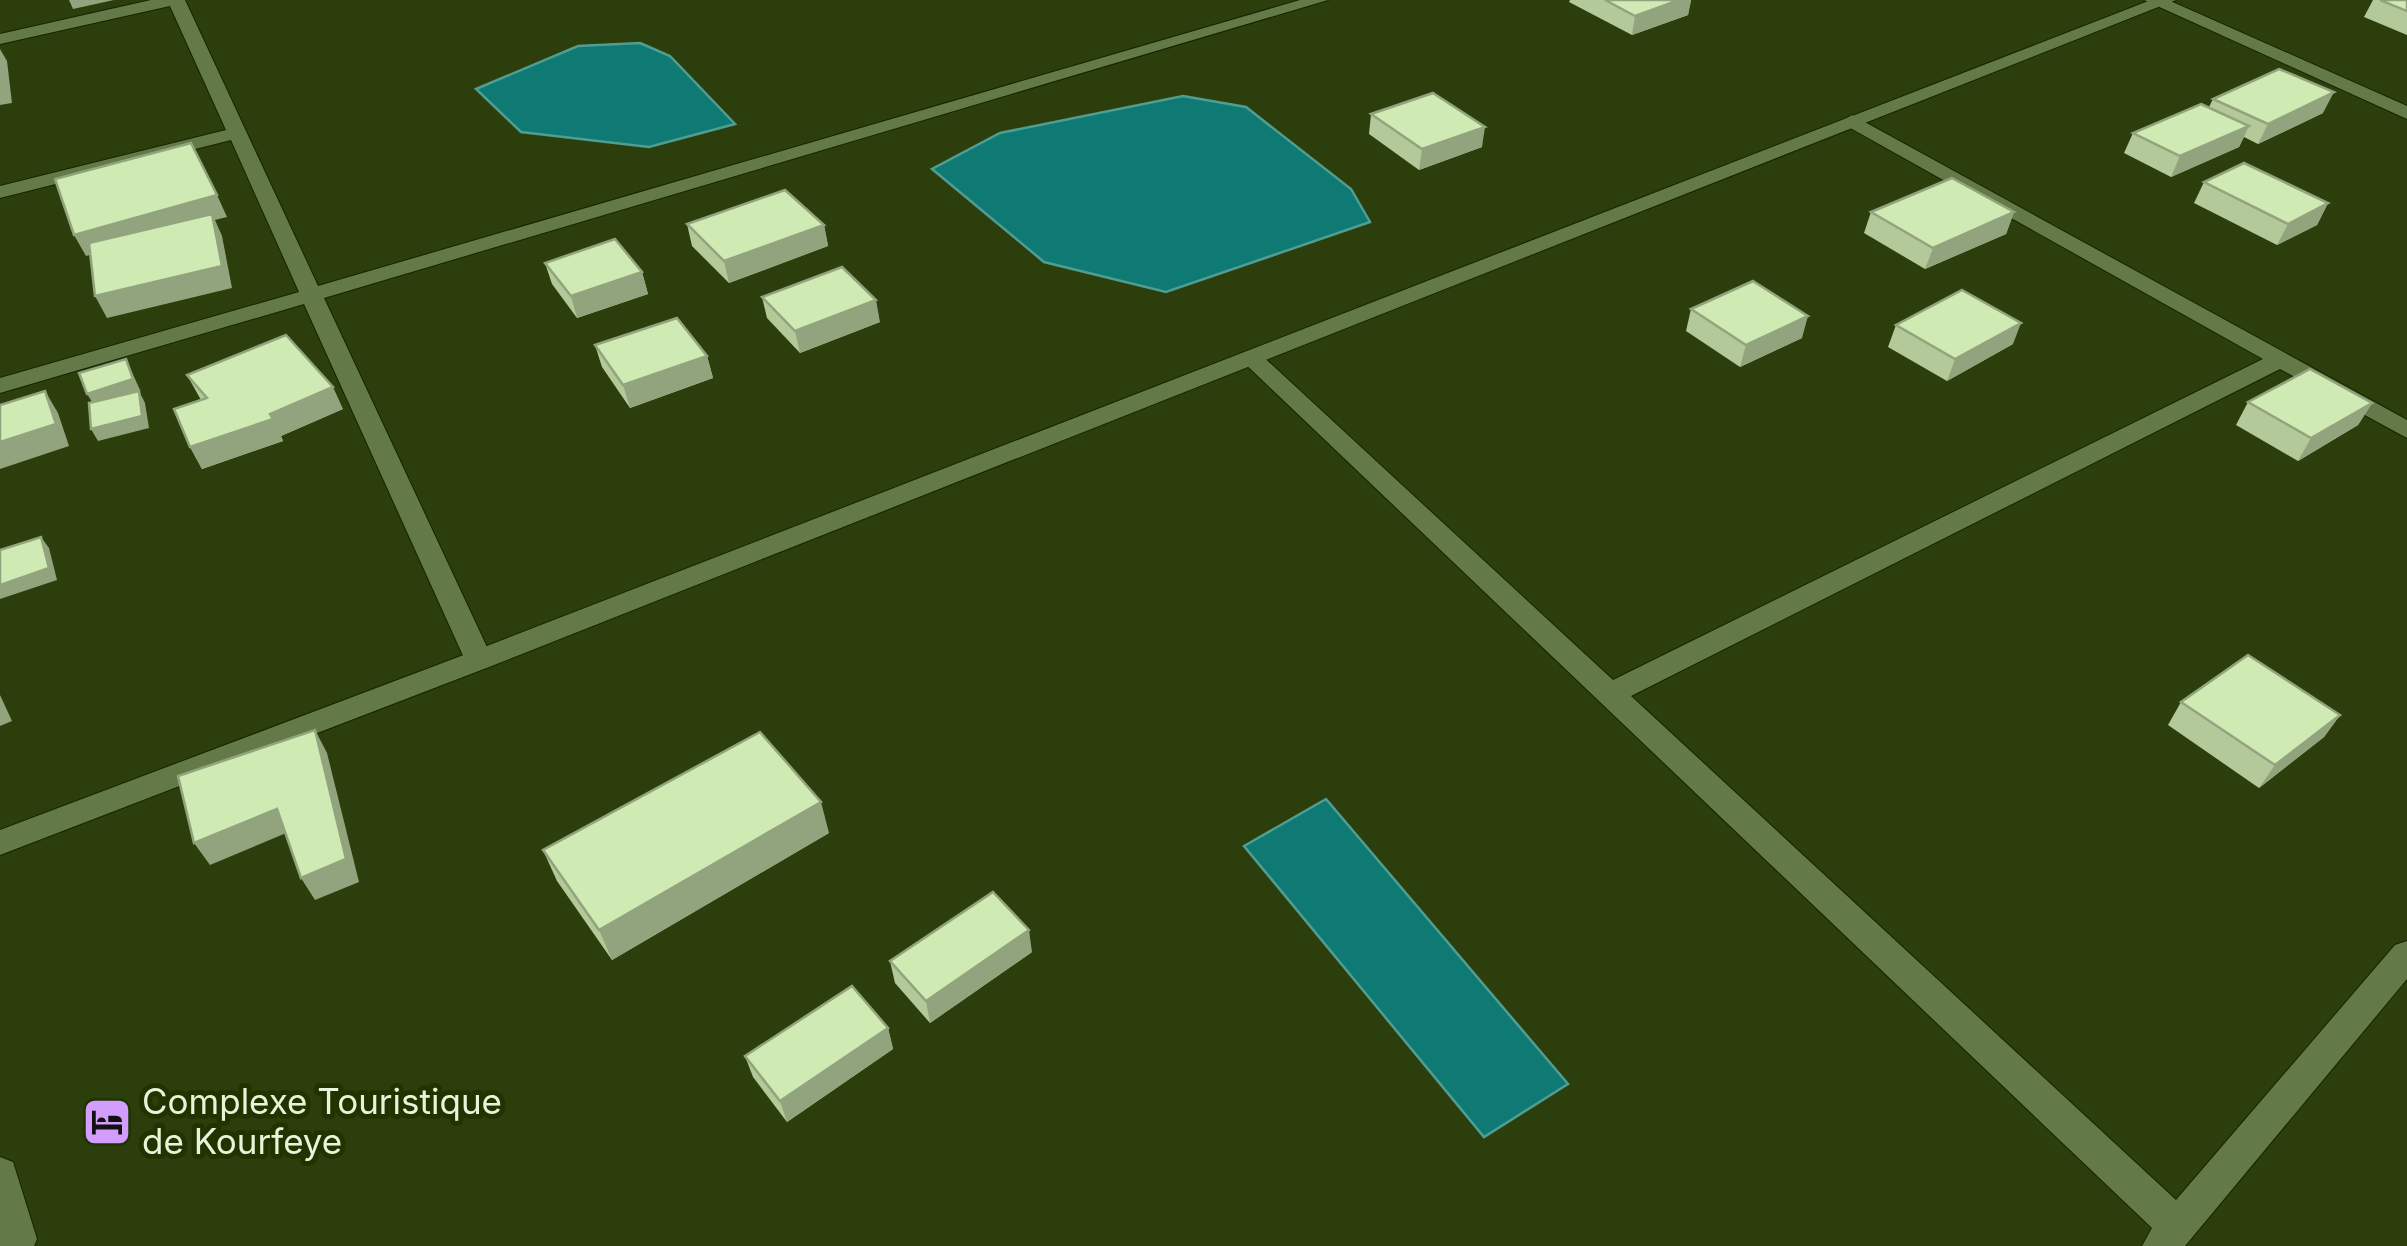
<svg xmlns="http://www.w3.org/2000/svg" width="2407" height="1246" viewBox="0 0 2407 1246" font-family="Inter,sans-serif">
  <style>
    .water { fill: #0f7973; stroke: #509e92; stroke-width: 2.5 }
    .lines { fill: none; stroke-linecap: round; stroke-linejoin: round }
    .minor-casing { stroke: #152400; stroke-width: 2 }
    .tertiary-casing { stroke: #152400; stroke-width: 2 }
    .minor { fill: #637a48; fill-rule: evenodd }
    .tertiary { fill: #637a48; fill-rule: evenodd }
    .wall { fill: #b3c99a }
    .shaded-wall { fill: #92a47d }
    .building { fill: #d0eab3; stroke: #92a47d; stroke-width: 2.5 }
    .labels { text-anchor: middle; stroke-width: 10; stroke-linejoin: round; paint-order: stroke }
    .near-poi-label { font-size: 35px; fill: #e7f4d9; stroke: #213400; text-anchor: start }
  </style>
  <rect width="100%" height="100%" fill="#2b3e0c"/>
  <g class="water">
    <path d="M 640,43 L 670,56 L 735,124 L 649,147 L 521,132 L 476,89 L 578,46 Z"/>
    <path d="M 1183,96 L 1246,107 L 1351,189 L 1370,222 L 1166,292 L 1044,262 L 932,169 L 1000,133 Z"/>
    <path d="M 1326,799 L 1568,1084 L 1484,1137 L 1244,846 Z"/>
  </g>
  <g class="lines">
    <g class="minor-casing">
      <g id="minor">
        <path d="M 151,0 L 185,0 L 318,286 L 1300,0 L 1328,0 L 324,298 L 493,660 L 489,667 L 469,667 L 465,660 L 304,304 L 0,393 L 0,378 L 299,292 L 231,140 L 0,198 L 0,186 L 226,130 L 170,6 L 0,44 L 0,34 Z"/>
        <path d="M 2144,0 L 2168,0 L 2407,106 L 2407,119 Z"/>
        <path d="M 1852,115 L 2407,420 L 2407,438 L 2280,369 L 1631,696 L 2176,1200 L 2395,945 L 2407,941 L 2407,979 L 2185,1246 L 2142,1246 L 2152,1228 L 1238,357 L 1250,350 L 1258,352 L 1613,680 L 2263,359 L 1845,125 L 1842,121 Z"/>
        <path d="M 0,1157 L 13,1162 L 37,1239 L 34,1246 L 0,1246 Z"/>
      </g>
    </g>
    <g class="tertiary-casing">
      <path id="tertiary" d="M 2151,0 L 2176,0 L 489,667 L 0,855 L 0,830 L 469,653 Z"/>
    </g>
    <use href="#minor" class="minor"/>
    <use href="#tertiary" class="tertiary"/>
  </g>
  <g class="wall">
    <path d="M 1570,0 L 1691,0 L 1688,15 L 1632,35 L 1569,2 Z"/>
    <path d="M 2373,0 L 2407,0 L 2407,35 L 2364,17 Z"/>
    <path d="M 2213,99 L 2323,113 L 2258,144 L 2244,137 L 2239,147 L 2171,177 L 2124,153 L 2133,133 L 2209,107 Z"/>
    <path d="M 1371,114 L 1482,147 L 1419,170 L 1369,134 Z"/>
    <path d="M 2204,182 L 2328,203 L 2317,225 L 2277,245 L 2194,203 Z"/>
    <path d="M 1871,212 L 2014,212 L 2006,234 L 1925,269 L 1864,233 Z"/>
    <path d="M 687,224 L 824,225 L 828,246 L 729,283 L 692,246 Z"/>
    <path d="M 545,263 L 642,272 L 648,294 L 577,318 L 552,284 Z"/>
    <path d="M 762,297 L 880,322 L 800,353 L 767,318 Z"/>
    <path d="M 1691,309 L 1802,338 L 1740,367 L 1686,331 Z"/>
    <path d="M 1896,325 L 2013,344 L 1947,381 L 1888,347 Z"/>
    <path d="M 595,345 L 707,356 L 713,378 L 630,408 L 602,367 Z"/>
    <path d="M 187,375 L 343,409 L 281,436 L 283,441 L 202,469 L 190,447 L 201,400 Z"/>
    <path d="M 2248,402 L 2372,403 L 2358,425 L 2298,461 L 2236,425 Z"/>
    <path d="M 2181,702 L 2340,715 L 2324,737 L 2259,788 L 2168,725 Z"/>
    <path d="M 829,833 L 612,960 L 557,881 L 543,850 Z"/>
    <path d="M 1032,952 L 930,1023 L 895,983 L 890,961 Z"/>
    <path d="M 888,1028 L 893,1049 L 787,1122 L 753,1077 L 745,1056 Z"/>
  </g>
  <g class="shaded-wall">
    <path d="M 69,0 L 114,0 L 73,9 Z"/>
    <path d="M 1679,0 L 1691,0 L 1688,15 L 1632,35 L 1635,16 Z"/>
    <path d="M 0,49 L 7,61 L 12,103 L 0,105 Z"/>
    <path d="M 2334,92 L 2323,113 L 2258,144 L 2268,124 Z"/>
    <path d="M 2249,126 L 2239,147 L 2171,177 L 2180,156 Z"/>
    <path d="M 1485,127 L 1482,147 L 1419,170 L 1422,149 Z"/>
    <path d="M 217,195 L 227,217 L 215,220 L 222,236 L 232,288 L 107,318 L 95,296 L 214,220 L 86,256 L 74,235 Z"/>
    <path d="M 2328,203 L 2317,225 L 2277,245 L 2288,224 Z"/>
    <path d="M 2014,212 L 2006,234 L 1925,269 L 1933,248 Z"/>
    <path d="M 824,225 L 828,246 L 729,283 L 724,261 Z"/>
    <path d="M 642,272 L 648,294 L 577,318 L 571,296 Z"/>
    <path d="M 876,300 L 880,322 L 800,353 L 795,331 Z"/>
    <path d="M 1808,316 L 1802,338 L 1740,367 L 1746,345 Z"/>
    <path d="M 2021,323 L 2013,344 L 1947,381 L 1955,359 Z"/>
    <path d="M 707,356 L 713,378 L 630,408 L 623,385 Z"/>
    <path d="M 126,359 L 140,390 L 94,405 L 87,394 Z"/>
    <path d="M 333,387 L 343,409 L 281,436 L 283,441 L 202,469 L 190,447 Z"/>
    <path d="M 45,391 L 58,413 L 69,446 L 0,469 L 0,442 Z"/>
    <path d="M 139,391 L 145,403 L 149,428 L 98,441 L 91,429 Z"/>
    <path d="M 2372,403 L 2358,425 L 2298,461 L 2311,438 Z"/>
    <path d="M 41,537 L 49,548 L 57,580 L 0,599 L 0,585 Z"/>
    <path d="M 0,695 L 12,721 L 0,726 Z"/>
    <path d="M 2340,715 L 2324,737 L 2259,788 L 2275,765 Z"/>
    <path d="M 315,730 L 327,753 L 359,882 L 315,900 L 301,878 Z"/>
    <path d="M 821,802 L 829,833 L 612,960 L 599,930 Z"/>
    <path d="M 277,809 L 291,831 L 210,865 L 194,843 Z"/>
    <path d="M 1029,930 L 1032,952 L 930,1023 L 926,1001 Z"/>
    <path d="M 888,1028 L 893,1049 L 787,1122 L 780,1101 Z"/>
  </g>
  <g class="building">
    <path d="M 1605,0 L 1679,0 L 1635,16 Z"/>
    <path d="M 2380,0 L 2407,0 L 2407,11 Z"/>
    <path d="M 2279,69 L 2334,92 L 2268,124 L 2213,99 Z"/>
    <path d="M 1433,93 L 1485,127 L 1422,149 L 1371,114 Z"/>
    <path d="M 2201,104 L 2249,126 L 2180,156 L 2133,133 Z"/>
    <path d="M 191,143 L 217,195 L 74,235 L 55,179 Z"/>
    <path d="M 2244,163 L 2328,203 L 2288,224 L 2204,182 Z"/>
    <path d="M 1952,178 L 2014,212 L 1933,248 L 1871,212 Z"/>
    <path d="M 785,190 L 824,225 L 724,261 L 687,224 Z"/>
    <path d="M 212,214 L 222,266 L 95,296 L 89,243 Z"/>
    <path d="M 615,239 L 642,272 L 571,296 L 545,263 Z"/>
    <path d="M 842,267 L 876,300 L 795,331 L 762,297 Z"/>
    <path d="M 1753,281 L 1808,316 L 1746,345 L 1691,309 Z"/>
    <path d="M 1962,290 L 2021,323 L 1955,359 L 1896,325 Z"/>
    <path d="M 677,318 L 707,356 L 623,385 L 595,345 Z"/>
    <path d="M 286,335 L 333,387 L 270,414 L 273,419 L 190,447 L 174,409 L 207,398 L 187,375 Z"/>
    <path d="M 126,359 L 133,379 L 87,394 L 79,373 Z"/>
    <path d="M 2310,369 L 2372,403 L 2311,438 L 2248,402 Z"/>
    <path d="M 45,391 L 56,424 L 0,442 L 0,405 Z"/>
    <path d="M 139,391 L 142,416 L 91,429 L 89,403 Z"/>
    <path d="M 41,537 L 49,568 L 0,585 L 0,550 Z"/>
    <path d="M 2248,655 L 2340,715 L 2275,765 L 2181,702 Z"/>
    <path d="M 315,730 L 346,859 L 301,878 L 277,809 L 194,843 L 178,776 Z"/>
    <path d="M 760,732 L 821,802 L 599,930 L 543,850 Z"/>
    <path d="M 993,892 L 1029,930 L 926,1001 L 890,961 Z"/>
    <path d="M 852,986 L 888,1028 L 780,1101 L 745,1056 Z"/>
  </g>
  <defs>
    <g id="hotel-square" transform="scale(2.5)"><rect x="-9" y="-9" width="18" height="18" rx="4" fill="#d29dfd" stroke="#213400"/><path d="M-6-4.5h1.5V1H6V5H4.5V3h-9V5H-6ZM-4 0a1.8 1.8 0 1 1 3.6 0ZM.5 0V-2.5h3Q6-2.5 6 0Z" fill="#111"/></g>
  </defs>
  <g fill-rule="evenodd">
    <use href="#hotel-square" x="107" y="1122"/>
  </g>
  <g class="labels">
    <g class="near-poi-label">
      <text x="142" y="1114">Complexe Touristique<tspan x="142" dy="40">de Kourfeye</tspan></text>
    </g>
  </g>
</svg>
